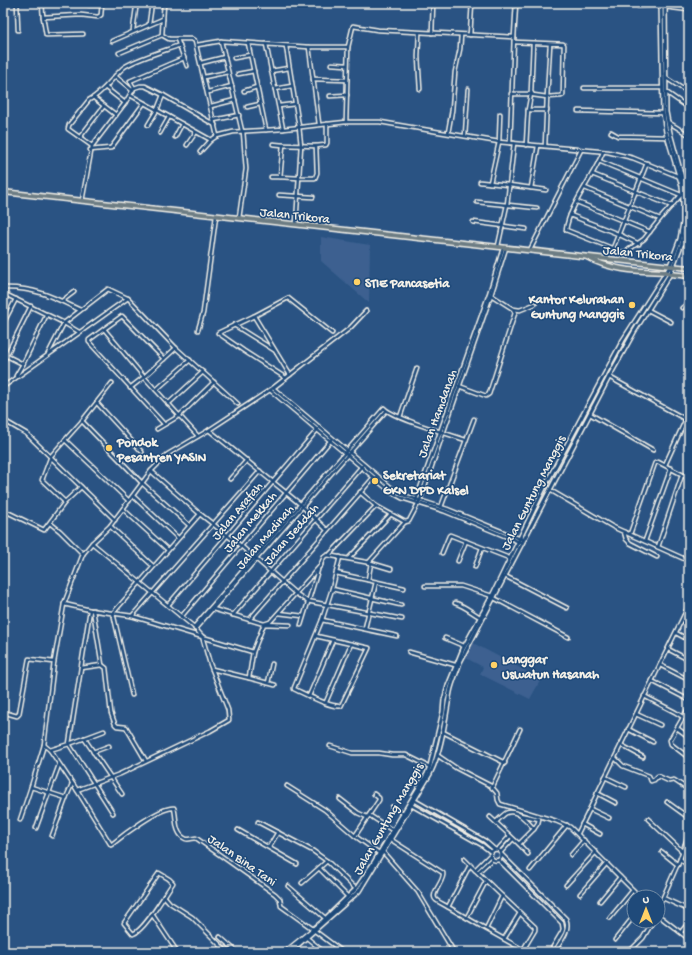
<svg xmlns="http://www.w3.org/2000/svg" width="692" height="955" viewBox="0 0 692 955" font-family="'Gochi Hand',sans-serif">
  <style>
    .built { fill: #3c6190 }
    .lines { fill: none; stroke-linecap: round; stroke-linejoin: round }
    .minor-casing { stroke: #f4f1e8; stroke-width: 5.5 }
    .tertiary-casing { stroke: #f4f1e8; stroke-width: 6 }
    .primary-casing { stroke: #f4f1e8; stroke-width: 7 }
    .minor { stroke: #1f4a7a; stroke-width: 2.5 }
    .tertiary { stroke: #1f4a7a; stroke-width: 3 }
    .primary { stroke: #6d7d84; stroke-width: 4 }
    .poi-dot { fill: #ffd166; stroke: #1f4a7a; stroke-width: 1.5 }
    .labels { text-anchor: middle; stroke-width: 3; stroke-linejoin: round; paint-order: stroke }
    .street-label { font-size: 13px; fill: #f4f1e8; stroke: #1f4a7a }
    .poi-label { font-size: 13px; font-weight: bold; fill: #f4f1e8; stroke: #1f4a7a; text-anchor: start }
  </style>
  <rect width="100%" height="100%" fill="#2a5383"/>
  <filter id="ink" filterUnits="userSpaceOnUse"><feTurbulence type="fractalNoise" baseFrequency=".025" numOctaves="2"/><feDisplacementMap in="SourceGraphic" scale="8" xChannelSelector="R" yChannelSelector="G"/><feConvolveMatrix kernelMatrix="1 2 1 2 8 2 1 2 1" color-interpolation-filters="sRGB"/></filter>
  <g filter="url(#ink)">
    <g class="built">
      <path d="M 321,237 L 370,245 L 369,303 L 321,261 Z"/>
      <path d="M 473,643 L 541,679 L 530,699 L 480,674 L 483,667 L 466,658 Z"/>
    </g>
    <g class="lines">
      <g class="minor-casing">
        <g id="minor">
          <path d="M 17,3 L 18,30"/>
          <path d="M 42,3 L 43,17 L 81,15 L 98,17 L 101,15 L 102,3"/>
          <path d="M 89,3 L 89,5 L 101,5"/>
          <path d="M 164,3 L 162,35 L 169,39 L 192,39 L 195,41 L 217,136"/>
          <path d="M 636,3 L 638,6 L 661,5"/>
          <path d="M 665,7 L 689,10"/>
          <path d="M 43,17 L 46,35 L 83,34"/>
          <path d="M 149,24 L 152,3"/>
          <path d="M 133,30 L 136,8"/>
          <path d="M 419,33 L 418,57 L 420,89"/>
          <path d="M 432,33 L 433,3"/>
          <path d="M 470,35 L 472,3"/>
          <path d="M 514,37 L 516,3"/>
          <path d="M 177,39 L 187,66"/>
          <path d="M 112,41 L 163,19"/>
          <path d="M 221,41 L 242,131"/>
          <path d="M 514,42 L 563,44 L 564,45 L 563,95 L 561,96 L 547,97 L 550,44"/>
          <path d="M 248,43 L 266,130"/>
          <path d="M 533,43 L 531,92 L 533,95 L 547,97 L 545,146"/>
          <path d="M 266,44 L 283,129"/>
          <path d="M 197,45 L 221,41 L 309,47 L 348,47"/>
          <path d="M 286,46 L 299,127 L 301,145 L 296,224"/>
          <path d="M 309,47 L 319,124"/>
          <path d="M 119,53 L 162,35"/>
          <path d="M 234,58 L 250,55"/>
          <path d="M 201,63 L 225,57"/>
          <path d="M 331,64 L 347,65"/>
          <path d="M 271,71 L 289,68"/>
          <path d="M 238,74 L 254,71"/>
          <path d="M 115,76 L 133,91"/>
          <path d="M 204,77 L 228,72"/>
          <path d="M 666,78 L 689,93"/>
          <path d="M 313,79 L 347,80"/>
          <path d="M 106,88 L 125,103"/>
          <path d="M 134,88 L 130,81 L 184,58"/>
          <path d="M 584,88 L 662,88"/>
          <path d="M 275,89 L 292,86"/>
          <path d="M 244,91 L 257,87"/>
          <path d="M 208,92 L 232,86"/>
          <path d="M 666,92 L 689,108"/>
          <path d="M 511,94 L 531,94 L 528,110 L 526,145"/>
          <path d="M 130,95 L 211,140"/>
          <path d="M 330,96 L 347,95"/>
          <path d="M 94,98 L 116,115"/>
          <path d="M 211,106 L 235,100"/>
          <path d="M 279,106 L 295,104"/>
          <path d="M 247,107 L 260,104"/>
          <path d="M 528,110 L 547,110"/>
          <path d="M 578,111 L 663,113"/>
          <path d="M 214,120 L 239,115"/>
          <path d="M 346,122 L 348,47 L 353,26 L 378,30 L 514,37 L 510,143"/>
          <path d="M 668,122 L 689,135"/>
          <path d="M 148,125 L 157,110 L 163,95"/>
          <path d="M 611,132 L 618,136 L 668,137"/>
          <path d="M 160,133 L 169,117"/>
          <path d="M 448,133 L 452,110 L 455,72 L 460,49 L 461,35"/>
          <path d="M 465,136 L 468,89"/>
          <path d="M 80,137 L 104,106"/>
          <path d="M 175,137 L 182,124"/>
          <path d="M 273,144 L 283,145"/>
          <path d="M 187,145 L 196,132"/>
          <path d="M 283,145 L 316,146 L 317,173 L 315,178 L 299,178 L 280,177 Z"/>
          <path d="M 92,146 L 125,103 L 134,88 L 140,86 L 145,86 L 163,95 L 215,125"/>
          <path d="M 316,146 L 326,145 L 327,143 L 327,124"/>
          <path d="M 90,150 L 111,148 L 144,103"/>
          <path d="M 200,152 L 211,140 L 217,136 L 233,132 L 283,129 L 346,122 L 380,122 L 499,142 L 608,152 L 633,158 L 680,177"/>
          <path d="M 603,152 C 594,176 569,206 566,230 L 624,253 L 644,239 L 660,219 L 681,195"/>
          <path d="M 599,161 L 681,195 L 683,194"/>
          <path d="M 592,174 L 672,206"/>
          <path d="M 271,177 L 280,177"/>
          <path d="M 480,182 L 509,185 L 546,190"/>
          <path d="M 490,183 L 499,142 L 500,114"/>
          <path d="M 531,188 L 538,146"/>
          <path d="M 585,188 L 660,219"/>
          <path d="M 279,195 L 313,197"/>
          <path d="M 82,201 L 92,146 L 68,129 L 69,125 L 89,100 C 103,93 111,79 123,68 C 132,60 167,50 180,45"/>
          <path d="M 477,202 L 537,208"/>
          <path d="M 577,202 L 650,232"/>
          <path d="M 570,215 L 618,234 L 639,244"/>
          <path d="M 239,218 L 246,169 L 243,131"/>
          <path d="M 473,222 L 526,229"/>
          <path d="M 682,243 L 689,244"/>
          <path d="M 498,246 L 507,205 L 514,143"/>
          <path d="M 613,248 L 647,163"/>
          <path d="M 530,250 L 581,150"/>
          <path d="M 3,288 C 35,287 53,297 80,310"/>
          <path d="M 3,293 L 64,323 L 79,332"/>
          <path d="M 491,295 L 513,309 L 520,310 L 535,304"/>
          <path d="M 62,301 L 74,292"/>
          <path d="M 682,308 L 689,302"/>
          <path d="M 648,310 L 671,322"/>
          <path d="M 254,316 L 288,298 L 332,333"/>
          <path d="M 3,324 L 16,299"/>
          <path d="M 234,325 L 274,350"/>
          <path d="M 104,329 L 89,340 L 89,342 L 164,424"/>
          <path d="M 198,330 L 203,313 L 216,216"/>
          <path d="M 176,348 L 144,377 L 198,436"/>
          <path d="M 3,354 L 23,364"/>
          <path d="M 48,354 L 64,323 L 108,289 L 127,298"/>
          <path d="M 3,362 L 31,306"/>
          <path d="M 16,376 L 23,364 L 47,314"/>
          <path d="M 609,377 L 685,419 L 685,421 L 665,465"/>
          <path d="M 286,378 L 244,351 L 218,333 L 254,316 L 290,375"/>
          <path d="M 112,383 L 82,421 L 65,440 L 129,501"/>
          <path d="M 459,386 L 486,396 L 489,394 L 515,313 L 513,309"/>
          <path d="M 3,387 L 128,298 L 176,348 L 238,404"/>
          <path d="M 130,388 L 144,377 L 104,329 L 122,316 L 164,359"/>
          <path d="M 273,388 L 393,489 L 403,495 L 447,509 L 523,540"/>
          <path d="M 156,390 L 190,360"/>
          <path d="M 270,390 L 391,492 L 402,498 L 444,511 L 522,543"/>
          <path d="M 97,403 L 142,452"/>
          <path d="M 168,404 L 203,372"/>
          <path d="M 590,414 L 653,450"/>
          <path d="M 400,417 L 417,368"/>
          <path d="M 3,420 L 27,434 L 115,520"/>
          <path d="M 82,421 L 142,483 L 189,525"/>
          <path d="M 157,429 L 179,416 L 214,382"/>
          <path d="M 209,430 L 300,504 L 327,530"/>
          <path d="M 151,471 L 200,514 L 241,546 L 295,593 L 307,601 L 402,619"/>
          <path d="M 230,479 L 247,460"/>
          <path d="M 550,490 L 613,527 L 689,561"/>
          <path d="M 360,492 L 376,506"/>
          <path d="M 133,496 L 178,538"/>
          <path d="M 416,500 L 489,294 L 503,248"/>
          <path d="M 65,502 L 42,480 L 51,456 L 65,440"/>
          <path d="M 441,507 L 474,419"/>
          <path d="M 123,509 L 168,550"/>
          <path d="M 3,510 L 44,530 L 65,502 L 81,487"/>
          <path d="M 50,523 L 60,531 L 83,554 L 92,543 L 110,526 L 151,471 L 168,454 L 209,430 L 273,388 L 350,328 L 366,311"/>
          <path d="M 110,526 L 153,566"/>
          <path d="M 624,532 L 626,539 L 630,543 L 657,557"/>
          <path d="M 630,534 L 655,463 L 658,462 L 689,478"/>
          <path d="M 645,541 L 671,468"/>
          <path d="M 658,547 L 682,475"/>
          <path d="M 442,553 L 449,536 L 450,535 L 509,558"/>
          <path d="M 83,554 L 64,604 L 90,610 L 132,616 L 253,652"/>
          <path d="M 329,555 L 376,506 L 405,522 L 409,521 L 420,500 L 491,295 L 506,248"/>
          <path d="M 349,558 L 390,515"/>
          <path d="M 458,561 L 466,541"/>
          <path d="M 369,562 L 405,522"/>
          <path d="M 371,563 L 391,569"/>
          <path d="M 320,566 L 324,557 L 327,555 L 371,563 L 368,580"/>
          <path d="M 475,567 L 482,548"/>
          <path d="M 336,573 L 404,588"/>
          <path d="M 505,576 L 567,608"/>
          <path d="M 425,586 L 461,586 L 492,596"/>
          <path d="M 332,589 L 401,605"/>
          <path d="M 494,598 L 568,637"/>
          <path d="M 455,603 C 465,606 471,612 480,617"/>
          <path d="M 168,605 L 318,429"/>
          <path d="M 213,609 L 264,624 L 270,622 L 321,565"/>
          <path d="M 93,610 L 102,665 L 106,668 L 111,713 L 115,724 L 117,726 L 126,727 L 146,761"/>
          <path d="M 279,613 L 303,616"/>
          <path d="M 233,615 L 362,466"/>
          <path d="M 132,616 L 260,471"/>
          <path d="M 684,616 L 689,619"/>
          <path d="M 181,617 L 331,440"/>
          <path d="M 249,620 L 374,477"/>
          <path d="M 322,620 L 397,636"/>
          <path d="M 301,625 L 318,570"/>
          <path d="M 194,627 L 384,408 C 392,418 451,435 466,440"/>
          <path d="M 365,628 L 376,582"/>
          <path d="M 195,629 L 386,411"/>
          <path d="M 676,633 L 689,640"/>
          <path d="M 316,636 L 369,648 L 341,706 C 331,708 305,694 294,689 L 294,688 L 322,620 L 332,589 L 340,557"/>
          <path d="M 445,638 L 464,646"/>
          <path d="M 668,649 L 689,660"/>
          <path d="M 409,652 L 455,665"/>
          <path d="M 660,665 L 689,680"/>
          <path d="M 81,668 L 102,665"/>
          <path d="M 212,669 L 249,678"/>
          <path d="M 652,681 L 689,700"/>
          <path d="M 268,683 L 272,664"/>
          <path d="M 275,685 L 249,678 L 253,652 L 264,624 L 290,625"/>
          <path d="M 132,695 L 113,613 L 200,514"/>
          <path d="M 309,696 L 333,640"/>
          <path d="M 644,696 L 675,712 L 689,721"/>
          <path d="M 326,702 L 351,644"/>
          <path d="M 689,707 L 670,740 L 671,744 L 689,758"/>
          <path d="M 3,712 L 17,716 L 19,714 L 29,659 L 54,662"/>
          <path d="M 636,714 L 660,725"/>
          <path d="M 677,728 L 689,737"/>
          <path d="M 628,729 L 653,742"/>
          <path d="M 104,731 L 69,744 L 113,813"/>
          <path d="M 443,732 L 505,763"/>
          <path d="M 84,738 L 122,794"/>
          <path d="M 44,745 L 50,750 L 69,744 L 90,610"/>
          <path d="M 621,745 L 643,757"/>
          <path d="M 330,746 L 352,753 L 379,753 L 392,755 L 406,755 L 430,767"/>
          <path d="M 50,750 L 77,790 L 120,774 L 210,731 L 229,720 L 228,710 L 210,664 L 202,636 L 194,627 L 92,543"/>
          <path d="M 93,752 L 109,746"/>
          <path d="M 437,755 L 456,768 L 491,786 L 497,793 L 498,800 L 500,804 L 556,821 L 570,827 L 640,897"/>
          <path d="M 615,758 L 623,766 L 649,776 L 651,781 L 654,780 L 658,776 L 669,781 L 674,780 L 689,790"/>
          <path d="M 605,777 L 626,787"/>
          <path d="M 287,786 L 325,810 L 355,836 L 379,853"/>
          <path d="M 31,787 L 66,798 L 72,784"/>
          <path d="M 492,788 L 520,729"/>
          <path d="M 77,790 L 111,845 C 122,836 161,806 174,808 C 177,818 174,834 186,839 C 189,840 193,838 196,838 L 275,894 L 280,899 L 281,906 L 313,929"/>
          <path d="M 597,793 L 616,803"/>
          <path d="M 340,799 L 358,813 L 367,817"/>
          <path d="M 414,800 L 485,841 L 494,849"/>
          <path d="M 667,802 L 689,818"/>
          <path d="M 411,805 L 482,845 L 491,852"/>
          <path d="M 392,807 L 403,813"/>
          <path d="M 590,809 L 609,818"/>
          <path d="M 369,815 L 392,830"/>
          <path d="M 520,815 L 539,819 L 538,823 L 534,829"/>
          <path d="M 490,817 L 519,844 L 534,829 C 528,822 517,808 506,813 C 503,815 499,819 496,822"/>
          <path d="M 648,819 L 683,852"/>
          <path d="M 20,820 L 31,787 L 44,745 L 54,662 L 64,604"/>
          <path d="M 258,822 L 313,851 L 327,861 L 356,889"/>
          <path d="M 582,824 L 600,834"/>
          <path d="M 36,828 L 59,765"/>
          <path d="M 238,830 L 297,864"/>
          <path d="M 578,833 L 689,605"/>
          <path d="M 52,836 L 66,798"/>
          <path d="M 355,836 L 379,800 L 379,798 L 374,794"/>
          <path d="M 390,839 L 443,873 C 445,881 429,894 436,900 C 440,903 445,905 448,907"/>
          <path d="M 519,844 L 528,854"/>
          <path d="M 685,845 L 689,848"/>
          <path d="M 269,847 L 278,832"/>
          <path d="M 498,849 L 510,836"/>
          <circle cx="496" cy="855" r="5.5"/>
          <path d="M 383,852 L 418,892 L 454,952"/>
          <path d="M 501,852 L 513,839"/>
          <path d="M 662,852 L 678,865"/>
          <path d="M 502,855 L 566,919 C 571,931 560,942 554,952"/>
          <path d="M 571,855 L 584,840"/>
          <path d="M 464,859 L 470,865"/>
          <path d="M 680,859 L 689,866"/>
          <path d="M 499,860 L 562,923 L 563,929 L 562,932 L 550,952"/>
          <path d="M 319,868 L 348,897"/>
          <path d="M 475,870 L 490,855"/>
          <path d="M 530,870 L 567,825"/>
          <path d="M 478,872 L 492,859"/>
          <path d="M 159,873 L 169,879 L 173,883 C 165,894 145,930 133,934 L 124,923 Z"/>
          <path d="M 302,883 L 327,861"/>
          <path d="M 566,885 L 596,852"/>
          <path d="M 288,886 L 325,918"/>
          <path d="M 580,894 L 607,863"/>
          <path d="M 164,896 L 170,903 L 192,917 L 227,952"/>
          <path d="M 502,896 L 535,927 L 535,930 L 523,950"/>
          <path d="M 663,898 L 689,910"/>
          <path d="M 600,901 L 620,877"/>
          <path d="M 658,909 L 680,859 L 689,833"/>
          <path d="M 152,914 L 176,950"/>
          <path d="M 658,915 L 689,939"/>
          <path d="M 467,917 L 486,881"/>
          <path d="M 610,918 L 633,890"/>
          <path d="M 486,929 L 448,907 L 470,865 L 502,896 L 486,929 L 527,952"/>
          <path d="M 315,931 L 343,952"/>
          <path d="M 681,932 L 689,922"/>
          <path d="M 220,937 L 237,952"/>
          <path d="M 307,938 L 324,952"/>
          <path d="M 504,939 L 520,913"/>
          <path d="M 615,940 L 634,916"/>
          <path d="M 629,952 L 643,938 L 653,921"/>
        </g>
      </g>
      <g class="tertiary-casing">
        <g id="tertiary">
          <path d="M 285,952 L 322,922 L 356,889 L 373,864 L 427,774 L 430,766 L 443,712 L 444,700 L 448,686 L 463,649 L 492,596 L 546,484 L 623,340 L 669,268 L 680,239 L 683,223 L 683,197 L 682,186 L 666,132 L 663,113 L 661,3"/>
          <path d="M 290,952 L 359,891 L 430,774 C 442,749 445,719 450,692 C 452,682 457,672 460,662 L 609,377 L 634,332 L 670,274 L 682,243 L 687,217 L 686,192 L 670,133 L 666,112 L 665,3"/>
        </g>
      </g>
      <g class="primary-casing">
        <g id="primary">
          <path d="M 3,192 L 689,268"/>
          <path d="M 587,257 C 611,271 639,271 666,272 L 670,274 L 689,276"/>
        </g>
      </g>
      <use href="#minor" class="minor"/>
      <use href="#tertiary" class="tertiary"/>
      <use href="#primary" class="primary"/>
    </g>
  </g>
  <g class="poi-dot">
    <circle cx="357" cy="282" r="4"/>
    <circle cx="632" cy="305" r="4"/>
    <circle cx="109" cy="448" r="4"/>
    <circle cx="375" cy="481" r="4"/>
    <circle cx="494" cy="665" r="4"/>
  </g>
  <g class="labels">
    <g class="street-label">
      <text transform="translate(295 214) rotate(6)" y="5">Jalan Trikora</text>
      <text transform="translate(638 252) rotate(6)" y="5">Jalan Trikora</text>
      <text transform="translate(436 413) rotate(-70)" y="5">Jalan Hamdanah</text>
      <text transform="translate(532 492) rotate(-63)" y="5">Jalan Guntung Manggis</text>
      <text transform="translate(236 510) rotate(-50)" y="5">Jalan Arafah</text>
      <text transform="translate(249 521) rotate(-50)" y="5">Jalan Mekkah</text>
      <text transform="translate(290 533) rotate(-49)" y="5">Jalan Jeddah</text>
      <text transform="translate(264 536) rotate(-49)" y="5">Jalan Madinah</text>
      <text transform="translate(387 818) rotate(-60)" y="5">Jalan Guntung Manggis</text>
      <text transform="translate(243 859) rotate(35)" y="5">Jalan Bina Tani</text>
    </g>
    <g class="poi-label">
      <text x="365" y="287">STIE Pancasetia</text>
      <text x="624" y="303" text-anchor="end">Kantor Kelurahan<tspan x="624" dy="15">Guntung Manggis</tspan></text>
      <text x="117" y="446">Pondok<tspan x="117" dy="15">Pesantren YASIN</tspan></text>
      <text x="383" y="479">Sekretariat<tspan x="383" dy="15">GKN DPD Kalsel</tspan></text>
      <text x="502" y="663">Langgar<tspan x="502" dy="15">Uswatun Hasanah</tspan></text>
    </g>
  </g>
  <rect width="692" height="955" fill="none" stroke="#1f4a7a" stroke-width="16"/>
  <rect x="8" y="8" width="676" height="939" fill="none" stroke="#f4f1e8" stroke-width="1.5" filter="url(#ink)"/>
  <g transform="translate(646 909)"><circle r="19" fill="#1f4a7a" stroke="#748da6"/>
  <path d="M0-3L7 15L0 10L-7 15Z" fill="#ffd166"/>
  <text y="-6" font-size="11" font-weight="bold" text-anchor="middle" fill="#f4f1e8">U</text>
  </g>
</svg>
